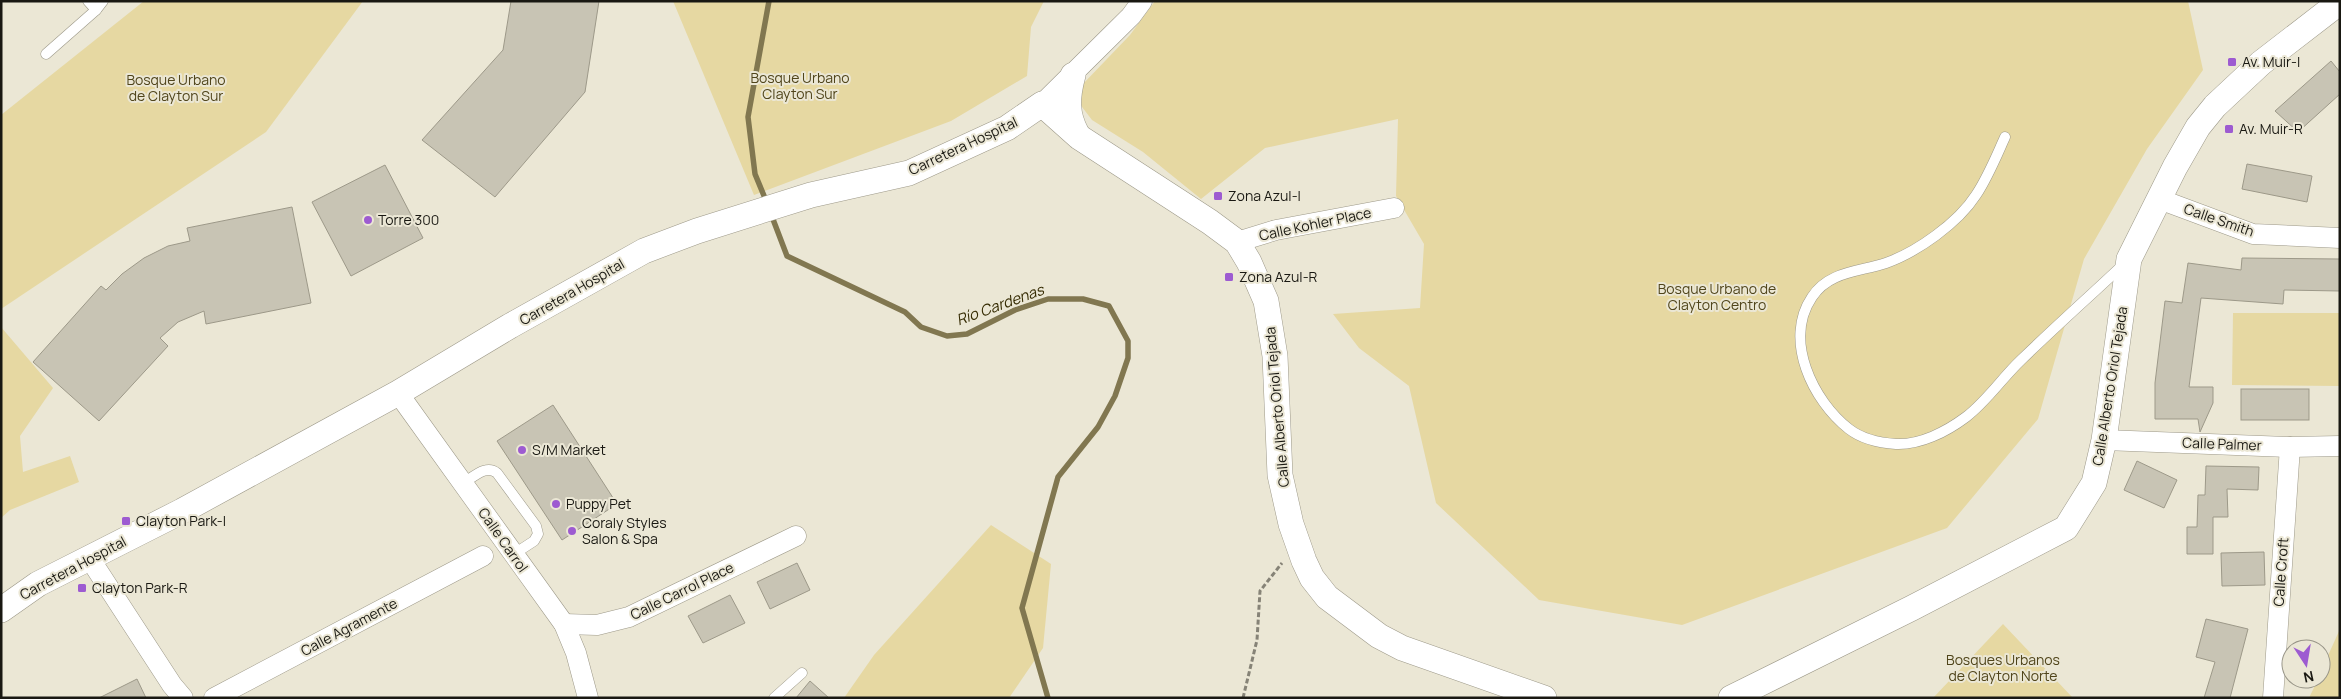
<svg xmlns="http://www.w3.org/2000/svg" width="2341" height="699" viewBox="0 0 2341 699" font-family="Manrope,sans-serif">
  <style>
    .green { fill: #e6d8a2 }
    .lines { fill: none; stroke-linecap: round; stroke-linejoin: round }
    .stream { stroke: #817750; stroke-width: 5.5 }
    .building { fill: #c8c4b4; stroke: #9d9989 }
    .service-casing { stroke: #9d9989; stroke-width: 11 }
    .minor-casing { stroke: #9d9989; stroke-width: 21 }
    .tertiary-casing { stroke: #9d9989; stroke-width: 26 }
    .path { stroke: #868377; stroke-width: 3; stroke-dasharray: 5 2.5; stroke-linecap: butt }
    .service { stroke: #fff; stroke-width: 10 }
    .minor { stroke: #fff; stroke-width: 20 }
    .tertiary { stroke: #fff; stroke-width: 25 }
    .poi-dot { fill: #9d5bd1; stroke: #ebe7d5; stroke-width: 2 }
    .labels { text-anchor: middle; stroke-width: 4; stroke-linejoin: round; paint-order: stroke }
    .poi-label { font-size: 14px; fill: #191812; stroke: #ebe7d5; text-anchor: start }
    .park-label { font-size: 14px; fill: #50451b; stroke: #ebe7d5 }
    .street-label { font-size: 14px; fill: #191812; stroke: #ebe7d5 }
    .water-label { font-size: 15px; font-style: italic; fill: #342a00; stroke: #ebe7d5 }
  </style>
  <rect width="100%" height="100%" fill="#ebe7d5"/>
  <g class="green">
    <path d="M 144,1 L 363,1 L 266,132 L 1,309 L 1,115 Z"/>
    <path d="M 673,1 L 1044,1 L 1031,27 L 1027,76 L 951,121 L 754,195 Z"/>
    <path d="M 1155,1 L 2188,1 L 2203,70 L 2147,149 L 2084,259 L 2038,419 L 1947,528 L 1682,625 L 1539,600 L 1436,503 L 1409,386 L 1359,348 L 1333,314 L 1420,308 L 1424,244 L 1396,196 L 1398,119 L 1265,148 L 1201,199 L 1143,152 L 1092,120 L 1079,103 L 1081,86 L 1130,35 Z"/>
    <path d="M 2233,313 L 2340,313 L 2340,386 L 2232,385 Z"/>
    <path d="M 1,327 L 53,388 L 20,436 L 23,472 L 70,456 L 79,482 L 10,510 L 1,518 Z"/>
    <path d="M 991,525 L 1051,564 L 1043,648 L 1009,698 L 844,698 L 874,655 Z"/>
    <path d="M 2003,624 L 2073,698 L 1933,698 Z"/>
    <path d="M 2340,629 L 2340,698 L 2309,698 L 2318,679 L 2321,679 L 2321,671 Z"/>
  </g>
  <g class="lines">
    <g class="stream">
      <path d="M 767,203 L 755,174 L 748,117 L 769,1"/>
      <path d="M 771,214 L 787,256 L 905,312 L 921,327 L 947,336 L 967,334 L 1015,310 L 1048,299 L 1083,299 L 1109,306 L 1128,341 L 1128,358 L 1115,396 L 1098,427 L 1058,477 L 1022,608 L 1048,698"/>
    </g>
  </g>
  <g class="building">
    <path d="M 511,1 L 599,1 L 585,92 L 495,197 L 422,140 L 503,50 Z"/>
    <path d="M 2331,61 L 2340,72 L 2340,94 L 2298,132 L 2275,111 Z"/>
    <path d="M 2247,164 L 2312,176 L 2307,202 L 2242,189 Z"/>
    <path d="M 385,165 L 423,238 L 351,276 L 312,202 Z"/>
    <path d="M 292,207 L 311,303 L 206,324 L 204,311 L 178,322 L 160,338 L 168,346 L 99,421 L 33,362 L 101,286 L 106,290 L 122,274 L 144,258 L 168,246 L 190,241 L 187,228 Z"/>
    <path d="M 2242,258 L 2340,259 L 2340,291 L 2284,290 L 2283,304 L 2201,298 L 2189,387 L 2213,387 L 2213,403 L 2200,432 L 2198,419 L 2155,419 L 2155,383 L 2165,301 L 2182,303 L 2188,263 L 2241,270 Z"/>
    <rect x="2241" y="389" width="68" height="31"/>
    <path d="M 553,405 L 617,504 L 562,540 L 497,441 Z"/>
    <path d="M 2137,461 L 2177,480 L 2164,508 L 2124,490 Z"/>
    <path d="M 2206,466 L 2259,467 L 2258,490 L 2227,489 L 2228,517 L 2213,517 L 2213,554 L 2187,554 L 2187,527 L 2197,527 L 2198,495 L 2205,495 Z"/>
    <path d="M 2264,552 L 2265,585 L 2222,586 L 2221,553 Z"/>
    <path d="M 797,563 L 810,590 L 770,609 L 757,582 Z"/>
    <path d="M 730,595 L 745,623 L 703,643 L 688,616 Z"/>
    <path d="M 2206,619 L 2248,629 L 2230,698 L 2204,698 L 2215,662 L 2196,657 Z"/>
    <path d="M 137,679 L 146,698 L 99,698 Z"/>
    <path d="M 810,681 L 829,698 L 796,698 Z"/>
  </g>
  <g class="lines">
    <g class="service-casing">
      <g id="service">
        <path d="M 96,10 L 103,1"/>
        <path d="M 46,54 L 96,10 L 88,1"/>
        <path d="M 2005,137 C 1996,157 1988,177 1976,195 C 1958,223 1917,252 1886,263 C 1859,272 1829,271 1812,297 C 1783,340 1813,401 1849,429 C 1862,439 1880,443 1896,444 C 1920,445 1946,432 1966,417 C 1987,401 2002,378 2021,360 C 2055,327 2090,296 2124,264"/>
        <path d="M 463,483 C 474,477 486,464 497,473 L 536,526 L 538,534 L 534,541 L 514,554"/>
        <path d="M 774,698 L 802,673"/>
      </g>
    </g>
    <g class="minor-casing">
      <g id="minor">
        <path d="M 1042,104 L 1131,16 L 1142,1"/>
        <path d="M 2159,199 L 2253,234 L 2340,238"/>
        <path d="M 1237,242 L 1276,230 L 1394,208"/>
        <path d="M 398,393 L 564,624 L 576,653 L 588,698"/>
        <path d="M 2104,440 L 2290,447 L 2340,446"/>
        <path d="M 90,559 L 172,685 L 183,698"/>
        <path d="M 564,624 L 597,625 L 629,617 L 796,536"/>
        <path d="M 214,698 L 483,556"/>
        <path d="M 2273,698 L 2290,447"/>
      </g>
    </g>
    <g class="tertiary-casing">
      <g id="tertiary">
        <path d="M 1073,75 C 1067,97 1066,114 1077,134"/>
        <path d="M 1,610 L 38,584 L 182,511 L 398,393 L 510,326 L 644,251 L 697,231 L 811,195 L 909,173 L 1007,128 L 1042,104 L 1079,137 L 1210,222 L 1237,242 L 1249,262 L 1266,301 L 1275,356 L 1280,475 L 1291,524 L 1304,561 L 1312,578 L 1327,597 L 1379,636 L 1402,648 L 1544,698"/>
        <path d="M 1731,698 L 1912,608 L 2066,528 L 2094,483 L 2104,440 L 2129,259 L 2175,167 L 2198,127 L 2215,106 L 2261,63 L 2340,2"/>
      </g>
    </g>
    <path class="path" d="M 1243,698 L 1257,640 L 1260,591 L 1282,563"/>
    <use href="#service" class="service"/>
    <use href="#minor" class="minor"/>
    <use href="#tertiary" class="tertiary"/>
  </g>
  <g class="poi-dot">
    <rect x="2227" y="57" width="10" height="10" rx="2.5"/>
    <rect x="2224" y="124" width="10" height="10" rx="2.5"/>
    <rect x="1213" y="191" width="10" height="10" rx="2.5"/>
    <circle cx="368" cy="220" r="5"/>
    <rect x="1224" y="272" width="10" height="10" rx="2.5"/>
    <circle cx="522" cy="450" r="5"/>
    <circle cx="556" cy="504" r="5"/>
    <rect x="121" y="516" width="10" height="10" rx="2.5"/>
    <circle cx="572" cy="531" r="5"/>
    <rect x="77" y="583" width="10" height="10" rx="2.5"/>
  </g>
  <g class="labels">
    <g class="poi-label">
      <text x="2242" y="67">Av. Muir-I</text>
      <text x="2239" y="134">Av. Muir-R</text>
      <text x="1228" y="201">Zona Azul-I</text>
      <text x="378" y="225">Torre 300</text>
      <text x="1239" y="282">Zona Azul-R</text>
      <text x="532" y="455">S/M Market</text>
      <text x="566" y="509">Puppy Pet</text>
      <text x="136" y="526">Clayton Park-I</text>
      <text x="582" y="528">Coraly Styles<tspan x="582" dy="16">Salon &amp; Spa</tspan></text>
      <text x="92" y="593">Clayton Park-R</text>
    </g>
    <g class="park-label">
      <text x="800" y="83">Bosque Urbano<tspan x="800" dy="16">Clayton Sur</tspan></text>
      <text x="176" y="85">Bosque Urbano<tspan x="176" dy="16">de Clayton Sur</tspan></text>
      <text x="1717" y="294">Bosque Urbano de<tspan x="1717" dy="16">Clayton Centro</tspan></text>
      <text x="2003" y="665">Bosques Urbanos<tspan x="2003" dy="16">de Clayton Norte</tspan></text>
    </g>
    <g class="street-label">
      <text transform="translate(963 146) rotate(-25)" y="5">Carretera Hospital</text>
      <text transform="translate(2219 220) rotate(19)" y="5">Calle Smith</text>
      <text transform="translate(1315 224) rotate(-12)" y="5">Calle Kohler Place</text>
      <text transform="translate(572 292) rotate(-30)" y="5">Carretera Hospital</text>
      <text transform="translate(2110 386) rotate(-81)" y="5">Calle Alberto Oriol Tejada</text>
      <text transform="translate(1277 407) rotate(-95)" y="5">Calle Alberto Oriol Tejada</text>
      <text transform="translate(2222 444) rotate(2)" y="5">Calle Palmer</text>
      <text transform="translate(503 540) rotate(55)" y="5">Calle Carrol</text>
      <text transform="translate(73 568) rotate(-28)" y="5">Carretera Hospital</text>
      <text transform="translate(2281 572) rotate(-86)" y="5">Calle Croft</text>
      <text transform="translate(682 591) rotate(-26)" y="5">Calle Carrol Place</text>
      <text transform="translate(349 627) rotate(-28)" y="5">Calle Agramente</text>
    </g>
    <g class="water-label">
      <text transform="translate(1000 305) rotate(-20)" y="5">Río Cardenas</text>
    </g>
  </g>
  <rect width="2341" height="699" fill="none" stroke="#191812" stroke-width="5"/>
  <g transform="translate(2306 664) rotate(168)"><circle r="24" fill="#ebe7d5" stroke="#979487"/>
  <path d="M0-4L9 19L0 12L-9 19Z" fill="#9d5bd1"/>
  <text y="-8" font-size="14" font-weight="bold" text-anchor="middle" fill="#191812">N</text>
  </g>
</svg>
